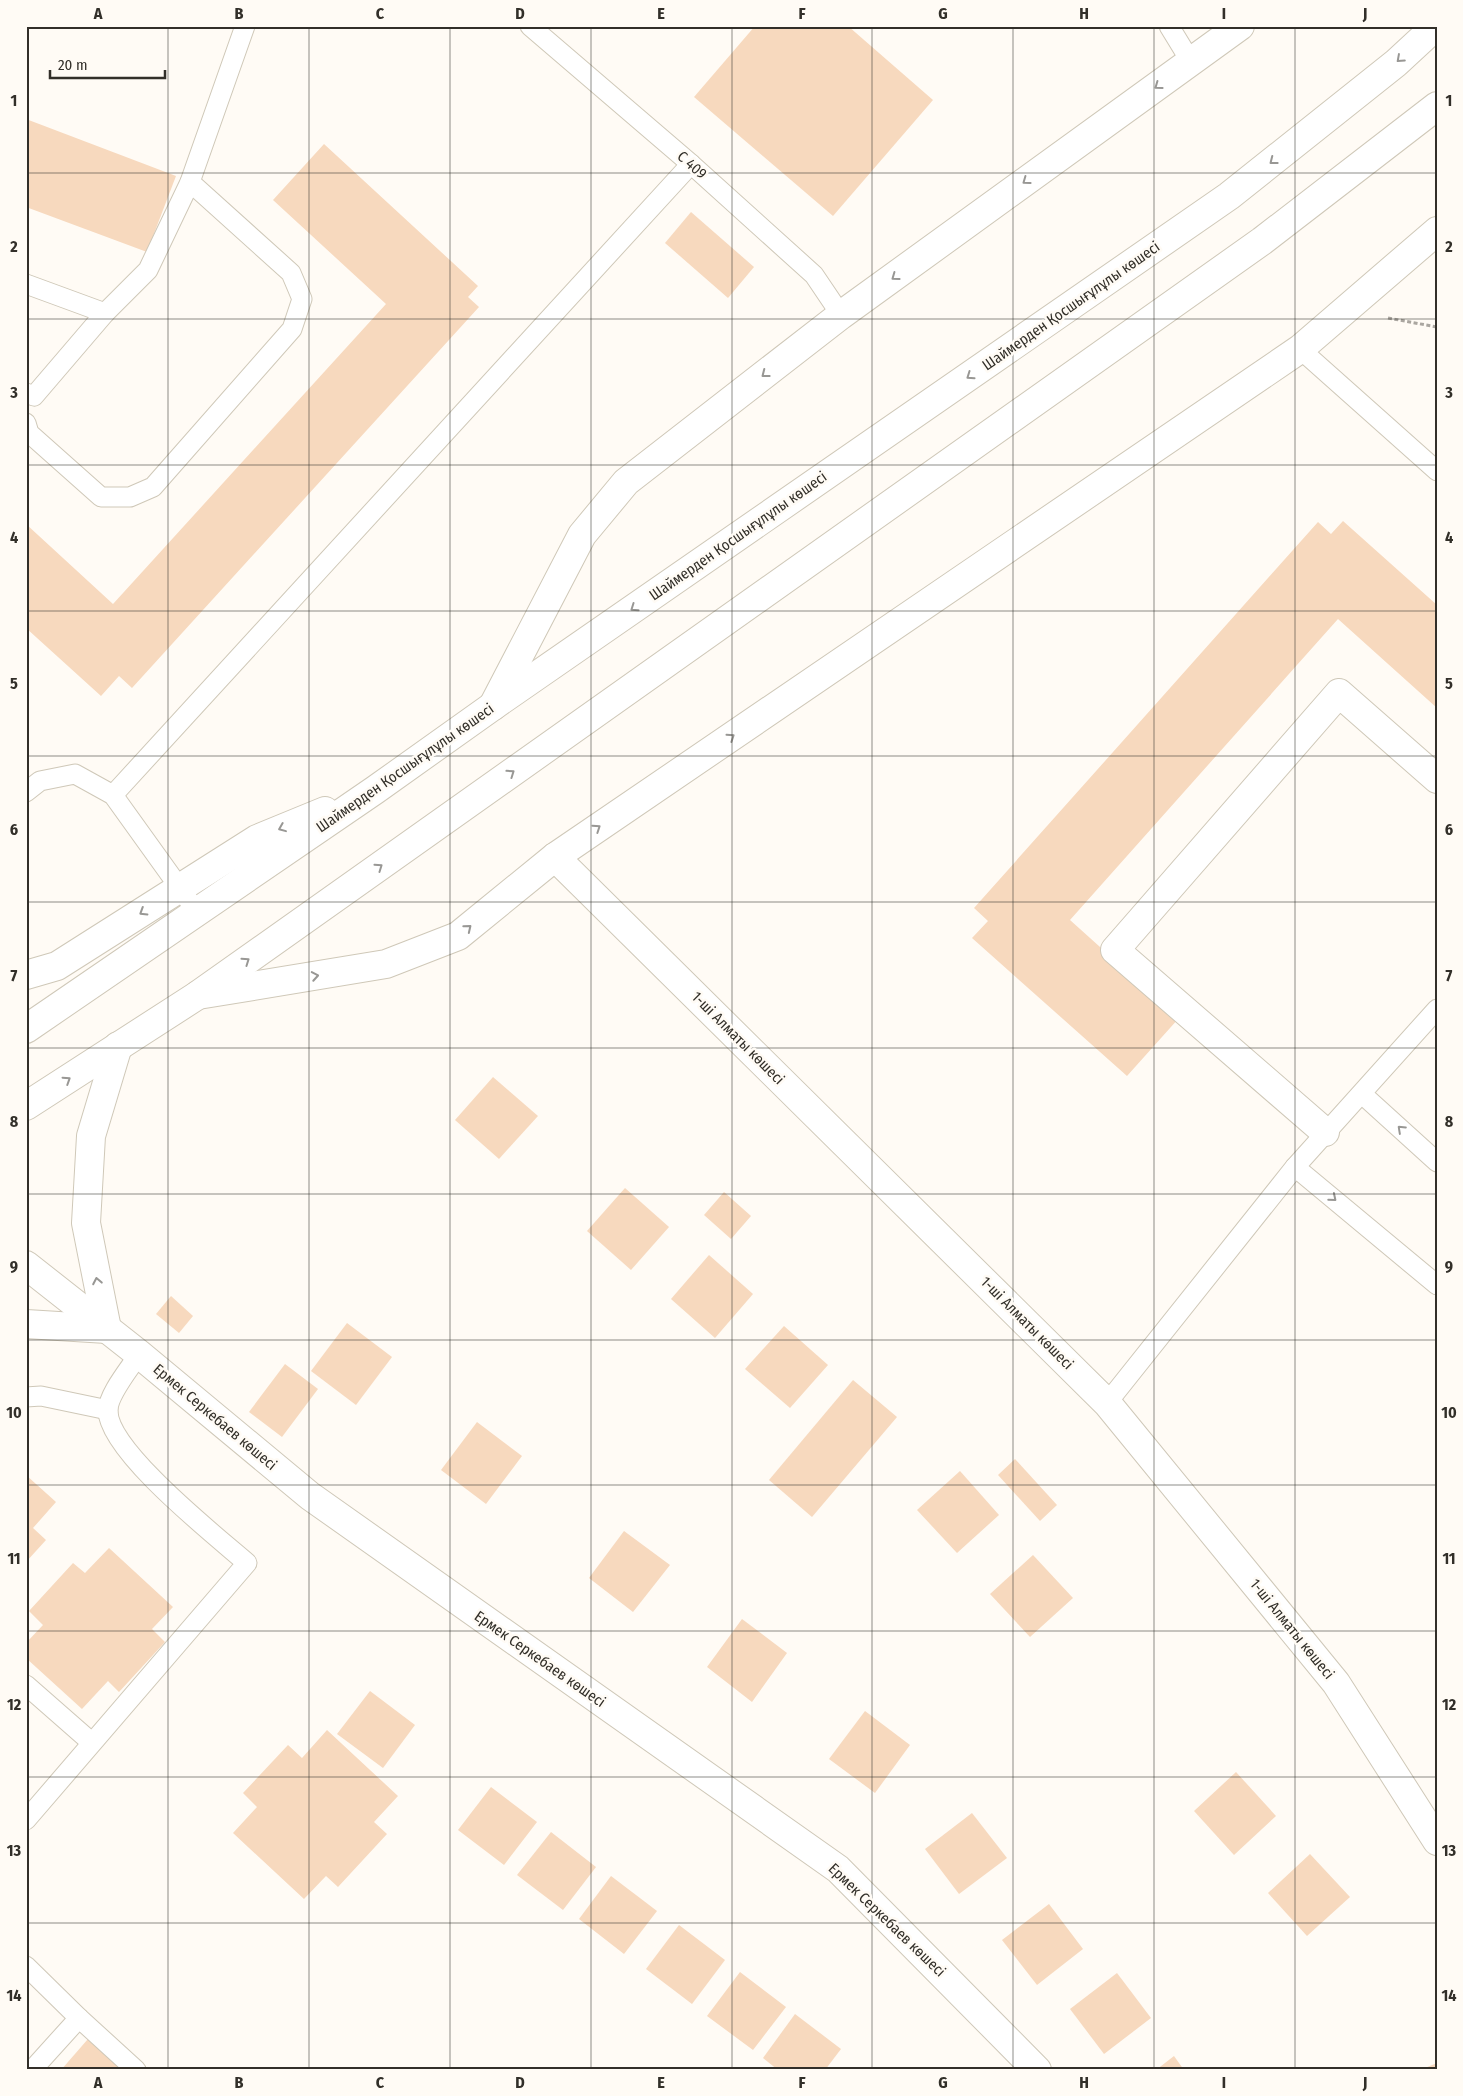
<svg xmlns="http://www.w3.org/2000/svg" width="1463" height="2096" viewBox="0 0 1463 2096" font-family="'Fira Sans Condensed',sans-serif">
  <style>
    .building { fill: #f7d9be }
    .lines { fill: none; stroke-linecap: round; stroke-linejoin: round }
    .service-casing { stroke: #cfc8b8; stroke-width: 21 }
    .minor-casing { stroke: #cfc8b8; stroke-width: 30 }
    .secondary-casing { stroke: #cfc8b8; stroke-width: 30 }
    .path { stroke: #aaa6a0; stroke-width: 3; stroke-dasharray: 4 2.5; stroke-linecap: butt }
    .service { stroke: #fff; stroke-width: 19 }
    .minor { stroke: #fff; stroke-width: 28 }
    .secondary { stroke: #fff; stroke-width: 28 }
    .oneway { stroke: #989794 }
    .grid { fill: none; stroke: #322f29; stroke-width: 1; stroke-opacity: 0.55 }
    .labels { text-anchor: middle; stroke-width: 5; stroke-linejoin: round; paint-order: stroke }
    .street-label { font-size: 15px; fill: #322f29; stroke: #fffbf5 }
    .neatline { fill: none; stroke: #322f29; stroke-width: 2 }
    .grid-label { font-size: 16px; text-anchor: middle; font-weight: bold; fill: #322f29 }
  </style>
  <rect width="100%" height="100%" fill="#fffbf5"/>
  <g class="building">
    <path d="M 755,26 L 848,26 L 933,100 L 833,216 L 694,97 Z"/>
    <path d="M 26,119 L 176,176 L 147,252 L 26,207 Z"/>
    <path d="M 324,144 L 478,286 L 468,297 L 479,307 L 132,688 L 119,676 L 101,696 L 26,628 L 26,524 L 113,604 L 386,304 L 273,200 Z"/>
    <path d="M 691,212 L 754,267 L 728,298 L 665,243 Z"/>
    <path d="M 1343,521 L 1437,605 L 1437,708 L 1338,619 L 1070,920 L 1179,1018 L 1127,1076 L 972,938 L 988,921 L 974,908 L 1318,522 L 1331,534 Z"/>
    <path d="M 493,1077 L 538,1116 L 499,1159 L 455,1120 Z"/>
    <path d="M 625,1188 L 669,1227 L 631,1270 L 587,1231 Z"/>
    <path d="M 724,1192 L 751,1216 L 731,1239 L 704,1215 Z"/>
    <path d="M 709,1255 L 753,1294 L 715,1338 L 671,1299 Z"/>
    <path d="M 171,1296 L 193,1316 L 179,1333 L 156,1314 Z"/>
    <path d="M 347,1323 L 392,1357 L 356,1405 L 311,1371 Z"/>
    <path d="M 784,1326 L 828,1365 L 790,1408 L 745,1369 Z"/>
    <path d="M 285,1364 L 318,1389 L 282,1437 L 249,1412 Z"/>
    <path d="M 853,1380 L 897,1417 L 812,1517 L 769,1480 Z"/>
    <path d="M 477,1422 L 522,1456 L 486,1504 L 441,1470 Z"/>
    <path d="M 1015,1459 L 1057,1505 L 1040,1521 L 998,1475 Z"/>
    <path d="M 960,1471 L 999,1515 L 957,1553 L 917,1510 Z"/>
    <path d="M 26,1475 L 56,1502 L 33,1528 L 46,1540 L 26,1562 Z"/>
    <path d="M 624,1531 L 670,1565 L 633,1612 L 589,1578 Z"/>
    <path d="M 109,1548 L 173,1607 L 152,1629 L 165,1642 L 119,1692 L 108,1681 L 82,1709 L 26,1658 L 26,1643 L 43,1625 L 29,1611 L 73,1563 L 85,1573 Z"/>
    <path d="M 1033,1555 L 1073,1598 L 1030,1637 L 990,1594 Z"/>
    <path d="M 742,1619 L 787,1653 L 752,1702 L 707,1667 Z"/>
    <path d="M 370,1691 L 415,1725 L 383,1768 L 337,1734 Z"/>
    <path d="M 865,1711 L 910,1745 L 875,1793 L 829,1759 Z"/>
    <path d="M 327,1730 L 398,1796 L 374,1822 L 387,1834 L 338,1887 L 326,1876 L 304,1899 L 233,1833 L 257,1807 L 243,1793 L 288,1745 L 302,1758 Z"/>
    <path d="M 1236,1772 L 1276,1816 L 1234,1855 L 1194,1811 Z"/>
    <path d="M 491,1787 L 537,1822 L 504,1865 L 458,1830 Z"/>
    <path d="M 972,1813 L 1007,1858 L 959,1894 L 925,1849 Z"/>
    <path d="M 551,1832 L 596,1867 L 563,1910 L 517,1875 Z"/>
    <path d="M 1310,1854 L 1350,1897 L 1307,1936 L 1268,1893 Z"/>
    <path d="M 611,1876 L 657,1911 L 624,1954 L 579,1919 Z"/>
    <path d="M 1049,1904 L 1083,1949 L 1037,1985 L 1002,1940 Z"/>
    <path d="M 679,1925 L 725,1960 L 692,2004 L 646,1969 Z"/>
    <path d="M 740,1972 L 786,2007 L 753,2050 L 707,2016 Z"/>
    <path d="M 1117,1973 L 1151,2018 L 1104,2054 L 1070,2009 Z"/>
    <path d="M 795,2014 L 841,2049 L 825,2070 L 778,2070 L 763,2058 Z"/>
    <path d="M 88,2039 L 122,2070 L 61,2070 Z"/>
    <path d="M 1174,2056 L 1184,2070 L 1156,2070 Z"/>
    <path d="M 1437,2063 L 1437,2070 L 1420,2070 Z"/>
  </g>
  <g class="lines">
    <g class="service-casing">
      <g id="service">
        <path d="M 530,26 L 691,164 L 814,275 L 841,315"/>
        <path d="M 1169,26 L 1191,62"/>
        <path d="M 26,284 L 105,313 L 148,270 L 190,182 L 245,26"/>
        <path d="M 1300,349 L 1437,471"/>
        <path d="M 26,393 L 34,396 L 105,313"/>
        <path d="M 26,423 L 29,433 L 101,497 L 130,497 L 153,487 L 292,329 L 302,299 L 291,273 L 190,182"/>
        <path d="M 26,792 L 40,781 L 75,774 L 113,795 L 197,912"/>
        <path d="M 113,795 L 691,164"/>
        <path d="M 1362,1094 L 1437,1162"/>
        <path d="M 1295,1167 L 1437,1285"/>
        <path d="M 26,1397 L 41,1396 L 108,1410"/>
        <path d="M 1107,1403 L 1295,1167 L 1437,1009"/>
        <path d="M 26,1685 L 91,1742"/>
        <path d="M 26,1820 L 247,1563 C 216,1536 107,1450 108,1410 C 108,1394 131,1367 139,1354"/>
        <path d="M 26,1966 L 79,2018"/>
        <path d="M 32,2070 L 79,2018 L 136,2070"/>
      </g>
    </g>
    <g class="minor-casing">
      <g id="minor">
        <path d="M 493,706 L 582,535 L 626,482 L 841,315 L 1240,26"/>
        <path d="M 555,857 L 1107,1403 L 1336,1683 L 1437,1841"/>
        <path d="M 198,995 L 386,964 L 458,936 L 555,857 L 1300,349 L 1437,231"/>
        <path d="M 1325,1132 L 1115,950 L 1339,693 L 1437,779"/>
        <path d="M 26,1265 L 139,1354 L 310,1496 L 838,1869 L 1037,2070"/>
      </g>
    </g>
    <g class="secondary-casing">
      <g id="secondary">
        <path d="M 26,975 L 57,966 L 257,839 L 325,811"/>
        <path d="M 26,1029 L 375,790 L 493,706 L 1229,196 L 1396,63 L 1436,26"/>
        <path d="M 26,1106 L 198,995 L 1262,241 L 1437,106"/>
        <path d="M 26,1324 L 107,1329 L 86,1223 L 91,1136 L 118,1046"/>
      </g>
    </g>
    <path class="path" d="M 1388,318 L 1437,327"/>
    <use href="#service" class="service"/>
    <use href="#minor" class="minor"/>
    <use href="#secondary" class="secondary"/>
  </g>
  <defs><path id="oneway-chevron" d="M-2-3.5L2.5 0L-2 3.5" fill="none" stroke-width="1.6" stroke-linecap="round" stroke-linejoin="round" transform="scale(1.25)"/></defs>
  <g class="oneway">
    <use href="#oneway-chevron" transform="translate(1400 59) rotate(138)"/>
    <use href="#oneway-chevron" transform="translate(1158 86) rotate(144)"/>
    <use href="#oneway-chevron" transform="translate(1273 161) rotate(142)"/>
    <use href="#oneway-chevron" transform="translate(1026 181) rotate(144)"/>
    <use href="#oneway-chevron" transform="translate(895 277) rotate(144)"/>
    <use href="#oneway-chevron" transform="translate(765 374) rotate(142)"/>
    <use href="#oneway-chevron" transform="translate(970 376) rotate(145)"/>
    <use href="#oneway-chevron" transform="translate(634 608) rotate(145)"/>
    <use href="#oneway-chevron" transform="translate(731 737) rotate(-34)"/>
    <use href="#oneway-chevron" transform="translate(511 773) rotate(-35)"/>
    <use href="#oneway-chevron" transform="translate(282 828) rotate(158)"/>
    <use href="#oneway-chevron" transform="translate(597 828) rotate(-34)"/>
    <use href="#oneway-chevron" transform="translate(379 867) rotate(-35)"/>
    <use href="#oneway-chevron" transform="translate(143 912) rotate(148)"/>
    <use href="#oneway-chevron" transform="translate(468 928) rotate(-39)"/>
    <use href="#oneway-chevron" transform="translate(246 961) rotate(-35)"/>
    <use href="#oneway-chevron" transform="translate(315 976) rotate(-10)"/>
    <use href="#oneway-chevron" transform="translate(67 1080) rotate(-33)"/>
    <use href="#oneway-chevron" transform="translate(1401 1129) rotate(-137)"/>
    <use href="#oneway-chevron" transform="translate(1333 1198) rotate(40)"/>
    <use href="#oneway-chevron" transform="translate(97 1281) rotate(-101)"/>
  </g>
  <path class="grid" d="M 168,26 L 168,2070M 309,26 L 309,2070M 450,26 L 450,2070M 591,26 L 591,2070M 732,26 L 732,2070M 872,26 L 872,2070M 1013,26 L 1013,2070M 1154,26 L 1154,2070M 1295,26 L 1295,2070M 26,173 L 1437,173M 26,319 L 1437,319M 26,465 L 1437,465M 26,611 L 1437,611M 26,756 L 1437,756M 26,902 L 1437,902M 26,1048 L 1437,1048M 26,1194 L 1437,1194M 26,1340 L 1437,1340M 26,1485 L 1437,1485M 26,1631 L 1437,1631M 26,1777 L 1437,1777M 26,1923 L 1437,1923"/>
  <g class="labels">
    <g class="street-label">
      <text transform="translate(692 165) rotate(41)" y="5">С 409</text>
      <text transform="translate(1071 306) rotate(-35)" y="5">Шаймерден Қосшығұлұлы көшесі</text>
      <text transform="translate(738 536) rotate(-35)" y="5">Шаймерден Қосшығұлұлы көшесі</text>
      <text transform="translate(405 768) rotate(-35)" y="5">Шаймерден Қосшығұлұлы көшесі</text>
      <text transform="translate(738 1038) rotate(45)" y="5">1-ші Алматы көшесі</text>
      <text transform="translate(1027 1323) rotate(45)" y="5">1-ші Алматы көшесі</text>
      <text transform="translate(215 1417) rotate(40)" y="5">Ермек Серкебаев көшесі</text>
      <text transform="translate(1292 1629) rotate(51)" y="5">1-ші Алматы көшесі</text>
      <text transform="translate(540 1659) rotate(35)" y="5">Ермек Серкебаев көшесі</text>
      <text transform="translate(887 1920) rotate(44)" y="5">Ермек Серкебаев көшесі</text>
    </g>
  </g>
  <rect width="1463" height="2096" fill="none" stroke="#fffbf5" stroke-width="55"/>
  <path d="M50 70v8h115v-8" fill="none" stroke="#322f29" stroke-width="2.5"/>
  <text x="58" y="70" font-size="15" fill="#322f29" stroke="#fffbf5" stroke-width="4" paint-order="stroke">20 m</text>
  <rect x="28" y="28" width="1408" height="2040" class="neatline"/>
  <g class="grid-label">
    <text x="98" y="19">A</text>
    <text x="239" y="19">B</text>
    <text x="380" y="19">C</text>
    <text x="520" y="19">D</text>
    <text x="661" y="19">E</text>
    <text x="802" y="19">F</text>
    <text x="943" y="19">G</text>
    <text x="1084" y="19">H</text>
    <text x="1224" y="19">I</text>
    <text x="1365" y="19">J</text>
    <text x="14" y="106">1</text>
    <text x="1449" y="106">1</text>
    <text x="14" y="252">2</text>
    <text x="1449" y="252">2</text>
    <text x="14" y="398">3</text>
    <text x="1449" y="398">3</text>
    <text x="14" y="543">4</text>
    <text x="1449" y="543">4</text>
    <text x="14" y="689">5</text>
    <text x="1449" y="689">5</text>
    <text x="14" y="835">6</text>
    <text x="1449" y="835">6</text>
    <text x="14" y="981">7</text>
    <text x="1449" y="981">7</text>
    <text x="14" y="1127">8</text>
    <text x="1449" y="1127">8</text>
    <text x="14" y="1272">9</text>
    <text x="1449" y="1272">9</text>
    <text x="14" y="1418">10</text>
    <text x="1449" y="1418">10</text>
    <text x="14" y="1564">11</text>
    <text x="1449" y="1564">11</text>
    <text x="14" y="1710">12</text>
    <text x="1449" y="1710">12</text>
    <text x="14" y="1856">13</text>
    <text x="1449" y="1856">13</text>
    <text x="14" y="2001">14</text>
    <text x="1449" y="2001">14</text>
    <text x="98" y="2088">A</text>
    <text x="239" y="2088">B</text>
    <text x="380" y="2088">C</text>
    <text x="520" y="2088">D</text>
    <text x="661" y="2088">E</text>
    <text x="802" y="2088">F</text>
    <text x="943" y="2088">G</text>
    <text x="1084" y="2088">H</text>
    <text x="1224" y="2088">I</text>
    <text x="1365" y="2088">J</text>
  </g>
</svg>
